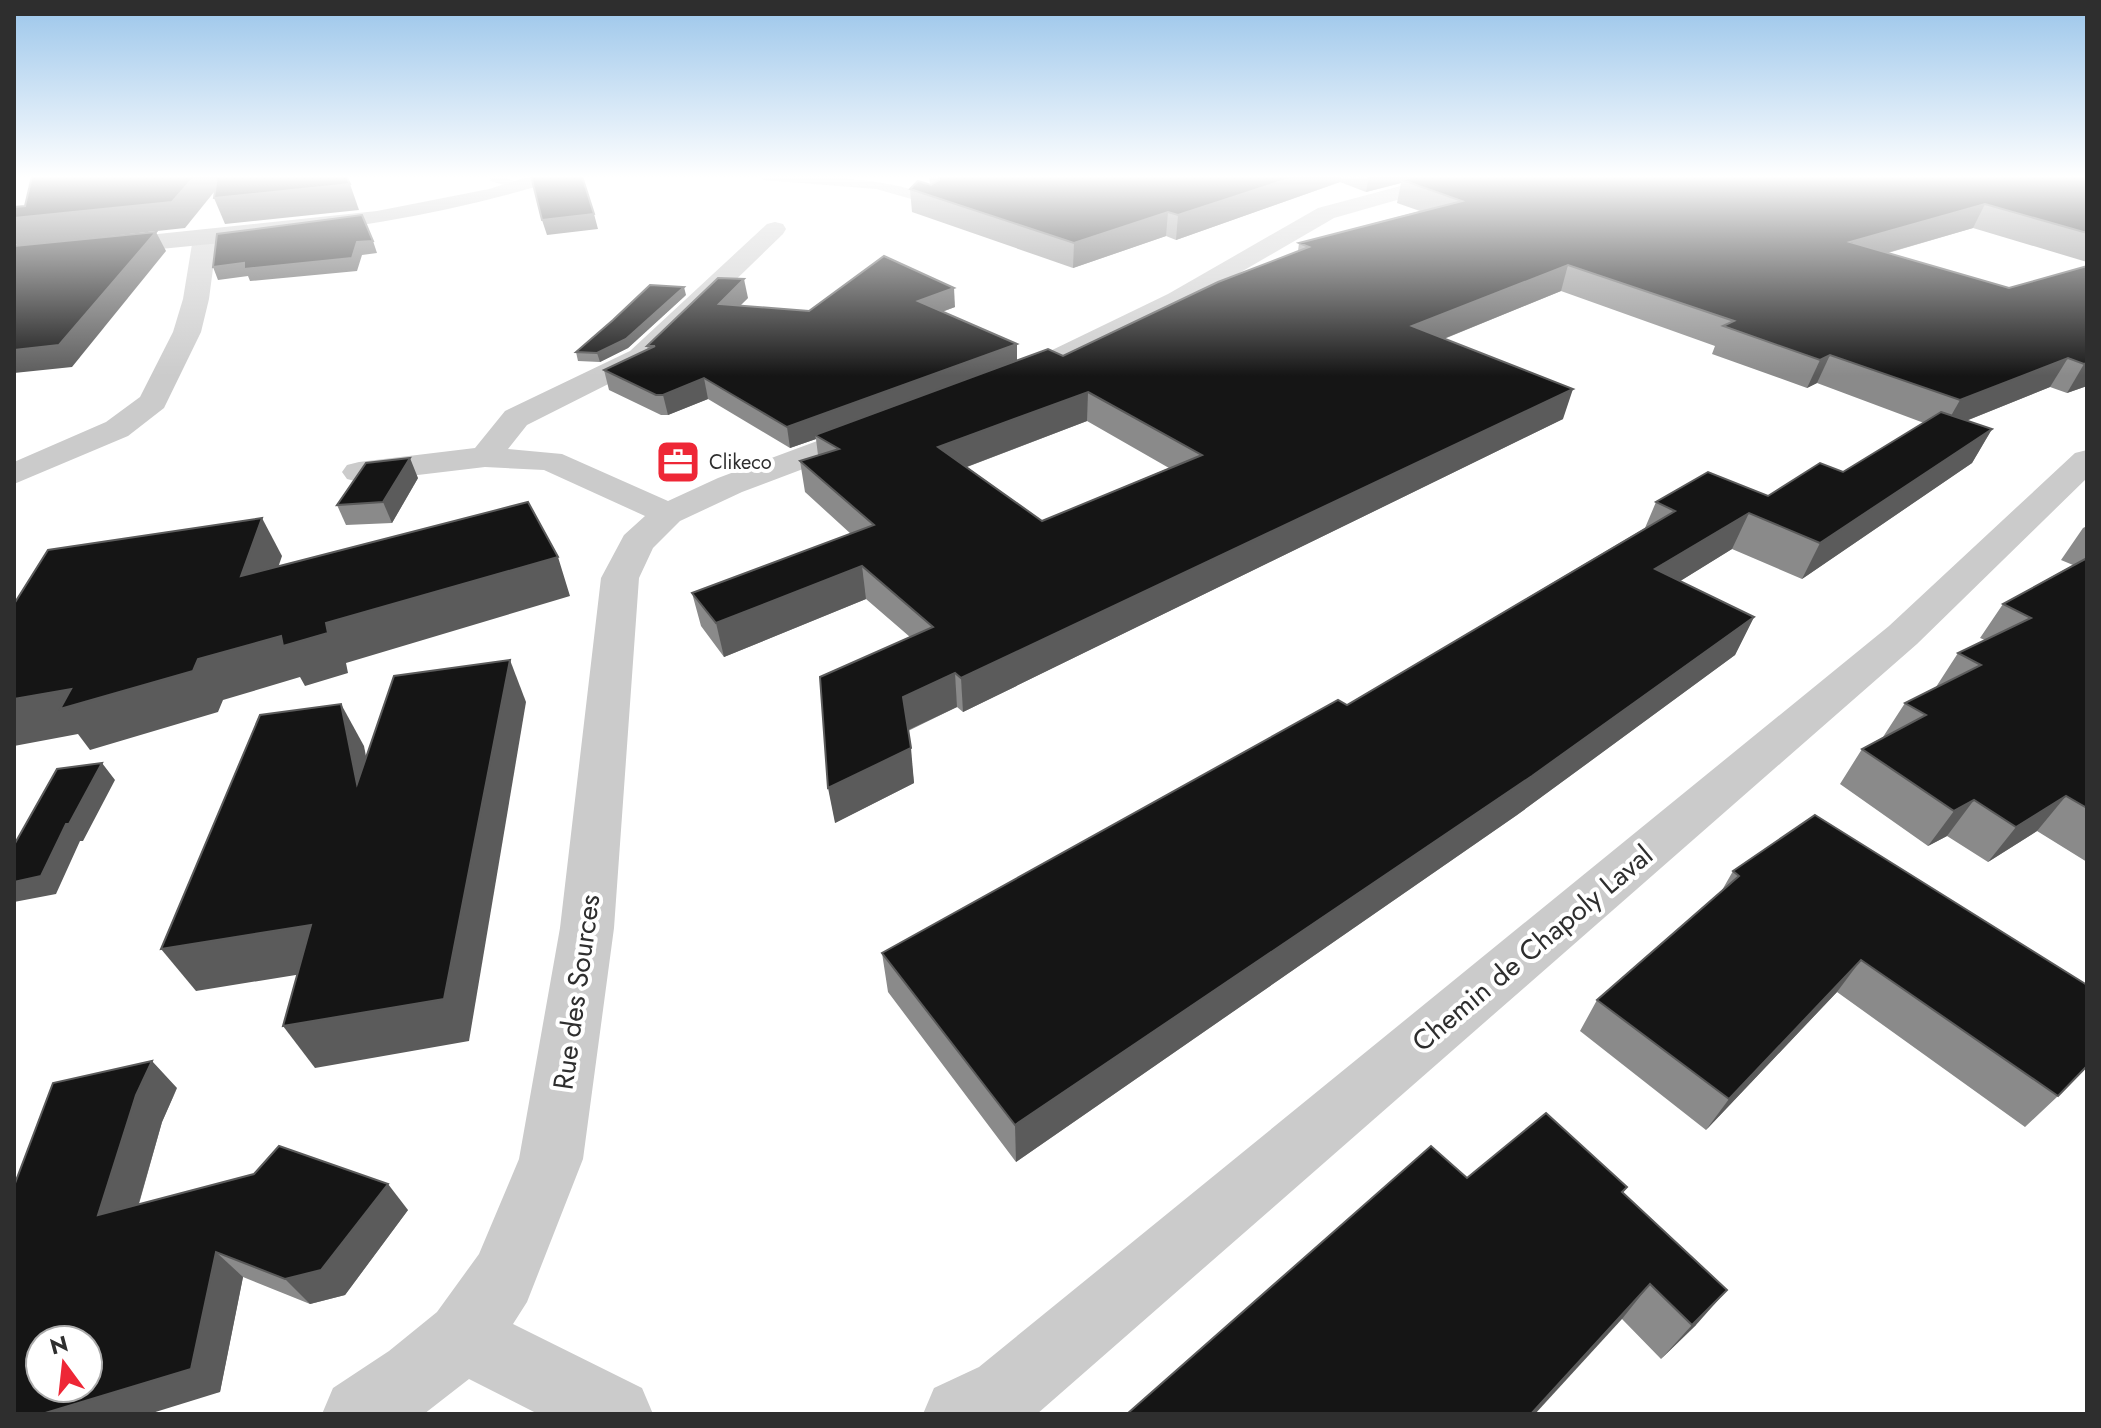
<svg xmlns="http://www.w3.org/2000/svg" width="2101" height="1428" viewBox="0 0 2101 1428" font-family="Jost,sans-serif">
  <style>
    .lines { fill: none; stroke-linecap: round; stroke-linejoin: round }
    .lane { fill: #cbcbcb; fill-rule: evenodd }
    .street { fill: #cbcbcb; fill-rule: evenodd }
    .secondary { fill: #b8b8b8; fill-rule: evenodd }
    .wall { fill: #8a8a8a; fill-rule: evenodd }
    .shaded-wall { fill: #5b5b5b }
    .building { fill: #151515; stroke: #5b5b5b; stroke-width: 2; fill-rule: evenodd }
    .labels { text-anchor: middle; stroke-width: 8; stroke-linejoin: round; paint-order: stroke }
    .far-poi-label { font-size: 20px; fill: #2e2e2e; stroke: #fff; text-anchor: start }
    .near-street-label { font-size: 28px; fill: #2e2e2e; stroke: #fff }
  </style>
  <rect width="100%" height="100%" fill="#fff"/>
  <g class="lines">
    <g class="lane">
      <path d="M 489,176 L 501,176 L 526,186 L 520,190 L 491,181 Z"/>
      <path d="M 758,176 C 799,174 907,178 939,201 L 933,205 L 876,189 L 764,180 Z"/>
    </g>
    <g class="street">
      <path d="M 1438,176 L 1470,176 L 1467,180 L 1334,218 L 1186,304 L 1031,382 L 1021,385 L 1011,382 L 1006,376 L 1011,370 L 1168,294 L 1318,208 Z"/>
      <path d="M 775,222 L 783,224 L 786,229 L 783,234 L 650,363 L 527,425 L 508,449 L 562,454 L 668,501 L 718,478 L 863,424 L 874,422 L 885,424 L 890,431 L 885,438 L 742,492 L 680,521 L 653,548 L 639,578 L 614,928 L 583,1159 L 527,1302 L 513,1324 L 642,1388 L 653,1414 L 538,1414 L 469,1379 L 424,1414 L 322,1414 L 333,1388 L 389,1351 L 437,1312 L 479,1254 L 519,1159 L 560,928 L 601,578 L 624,535 L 645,516 L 544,470 L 485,467 L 359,482 L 347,479 L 342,472 L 347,465 L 359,462 L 475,448 L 505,411 L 630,351 L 767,224 Z"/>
      <path d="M 205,231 L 213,233 L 217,238 L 209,299 L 201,332 L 164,408 L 128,436 L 14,484 L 14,462 L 106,422 L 140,397 L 173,332 L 183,299 L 193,238 L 197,233 Z"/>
      <path d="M 2087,450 L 2087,478 L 1917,644 L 1037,1414 L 923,1414 L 934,1388 L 979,1367 L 1889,626 L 2075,453 Z"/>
    </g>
    <path class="secondary" d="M 531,176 L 561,176 L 558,180 C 382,236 196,244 14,263 L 14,249 L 377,211 L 489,189 Z"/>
  </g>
  <g class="wall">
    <path d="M 929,176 L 2087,176 L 2087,262 L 1973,228 L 1888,253 L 2009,288 L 2087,266 L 2087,386 L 2067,393 L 2050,387 L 1966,421 L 1992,429 L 1972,463 L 1802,579 L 1732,549 L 1680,581 L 1754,617 L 1735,655 L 1517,815 L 1016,1162 L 888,992 L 882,953 L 1347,705 L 1645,528 L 1656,502 L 1768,496 L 1843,472 L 1924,423 L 1817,383 L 1807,388 L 1712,354 L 1715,346 L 1561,291 L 1444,339 L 1563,419 L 963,712 L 957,707 L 908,731 L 914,783 L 835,823 L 910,637 L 866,599 L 724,657 L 701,626 L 692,593 L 851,534 L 805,492 L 800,461 L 818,455 L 816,439 L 790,448 L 708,399 L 668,415 L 661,415 L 609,390 L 604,370 L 648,350 L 647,346 L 748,298 L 739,306 L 809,311 L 955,307 L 942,312 L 1017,344 L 1017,361 L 1063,356 L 1298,251 L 1299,243 L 1420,211 L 1397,203 L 1401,183 L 1366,192 L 1340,182 L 1176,240 L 1166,236 L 1073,268 L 912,212 L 910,189 L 930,184 ZM 1087,421 L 1169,468 L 1042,521 L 967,467 Z"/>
    <path d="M 686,295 L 628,348 L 600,362 L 578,361 L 576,352 Z"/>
    <path d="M 418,478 L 392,523 L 346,525 L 337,505 Z"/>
    <path d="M 2087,526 L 2087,862 L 2037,831 L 1988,862 L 1947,836 L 1928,846 L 1840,784 L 1862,749 L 1883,737 L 1905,703 L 1936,687 L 1958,653 L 1985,640 L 1980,638 L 2003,604 L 2073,565 L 2061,560 L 2083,528 Z"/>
    <path d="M 1733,871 L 2058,1096 L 2025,1127 L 1837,992 L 1706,1130 L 1580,1031 L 1597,1000 L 1721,892 Z"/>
    <path d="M 177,1088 L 162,1122 L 139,1204 L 408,1210 L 345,1295 L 310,1304 L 243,1277 L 220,1392 L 14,1414 Z"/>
    <path d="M 1467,1178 L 1627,1187 L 1623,1193 L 1696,1325 L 1661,1359 L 1622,1319 Z"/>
  </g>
  <g class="shaded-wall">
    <path d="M 195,176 L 227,176 L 185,228 L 17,246 L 14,240 L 14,218 Z"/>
    <path d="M 1297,176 L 1341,176 L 1340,182 L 1176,240 L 1178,215 Z"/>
    <path d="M 1369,176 L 1428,176 L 1402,180 L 1401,183 L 1366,192 Z"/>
    <path d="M 350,184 L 359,210 L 225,224 L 214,198 Z"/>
    <path d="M 1985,204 L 1973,228 L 1838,267 L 1850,242 Z"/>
    <path d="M 1168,212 L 1166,236 L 1073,268 L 1074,243 Z"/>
    <path d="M 594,214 L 598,229 L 547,235 L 542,220 Z"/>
    <path d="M 156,232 L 166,251 L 72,367 L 14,373 L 14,350 Z"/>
    <path d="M 373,241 L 377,253 L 362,255 L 357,271 L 250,281 L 248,276 L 218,280 L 213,267 L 357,242 Z"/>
    <path d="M 1568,265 L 1561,291 L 1406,354 L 1412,326 Z"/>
    <path d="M 744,279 L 748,298 L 723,323 L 719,304 Z"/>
    <path d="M 684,287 L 686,295 L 628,348 L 600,362 L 597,353 Z"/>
    <path d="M 954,288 L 955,307 L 919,320 L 918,301 Z"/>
    <path d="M 1017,344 L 1017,364 L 815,435 L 816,439 L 790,448 L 787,427 Z"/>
    <path d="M 1830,355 L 1817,383 L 1807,388 L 1820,360 Z"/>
    <path d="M 2068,358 L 2050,387 L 1943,430 L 1960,400 Z"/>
    <path d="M 2087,363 L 2087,386 L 2067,393 L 2084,364 Z"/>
    <path d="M 704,378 L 708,399 L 668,415 L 663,395 Z"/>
    <path d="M 1573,389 L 1563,419 L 963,712 L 961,678 Z"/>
    <path d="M 1088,392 L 1087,421 L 940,477 L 938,447 Z"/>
    <path d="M 1992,429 L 1972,463 L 1802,579 L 1820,543 Z"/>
    <path d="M 410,458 L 418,478 L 392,523 L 383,502 Z"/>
    <path d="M 1749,513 L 1732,549 L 1640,606 L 1655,569 Z"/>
    <path d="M 262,518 L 282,556 L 262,615 L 241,576 Z"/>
    <path d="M 558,557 L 570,596 L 346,663 L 348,673 L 305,686 L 300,677 L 223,700 L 218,712 L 90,750 L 78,734 L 14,746 L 14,699 L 71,689 L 198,659 Z"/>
    <path d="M 862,566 L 866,599 L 724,657 L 716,623 Z"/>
    <path d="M 1754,617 L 1735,655 L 1517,815 L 1016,1162 L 1015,1125 Z"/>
    <path d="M 510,660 L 526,702 L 469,1041 L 315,1068 L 283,1026 Z"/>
    <path d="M 955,673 L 957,707 L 906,731 L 903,697 Z"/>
    <path d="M 341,704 L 364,746 L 380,827 L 357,784 Z"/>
    <path d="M 911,748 L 914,783 L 835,823 L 828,788 Z"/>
    <path d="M 102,763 L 115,780 L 83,841 L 80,841 L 56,894 L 14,902 L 14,882 L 66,824 Z"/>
    <path d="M 2066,796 L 2037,831 L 1988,862 L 2016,827 Z"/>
    <path d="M 1974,800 L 1947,836 L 1928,846 L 1954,811 Z"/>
    <path d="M 311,925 L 339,968 L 196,991 L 161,949 Z"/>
    <path d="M 1861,960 L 1837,992 L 1706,1130 L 1729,1099 Z"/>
    <path d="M 152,1061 L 177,1088 L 162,1122 L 128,1241 L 98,1215 L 136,1095 Z"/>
    <path d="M 388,1184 L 408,1210 L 345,1295 L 310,1304 L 285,1279 Z"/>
    <path d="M 216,1252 L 243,1277 L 220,1392 L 149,1414 L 42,1414 Z"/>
    <path d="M 1650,1284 L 1622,1319 L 1535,1414 L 1531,1414 Z"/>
    <path d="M 1727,1290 L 1696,1325 L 1661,1359 L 1692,1325 Z"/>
  </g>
  <g class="building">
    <path d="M 32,176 L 195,176 L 172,202 L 14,218 L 14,207 L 25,206 Z"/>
    <path d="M 217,176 L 346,176 L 350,184 L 214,198 Z"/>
    <path d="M 531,176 L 582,176 L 594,214 L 542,220 Z"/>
    <path d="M 939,176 L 1297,176 L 1178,215 L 1168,212 L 1074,243 L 910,189 L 918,181 L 931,185 L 939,180 Z"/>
    <path d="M 1418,176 L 2087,176 L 2087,233 L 1985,204 L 1850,242 L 2009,288 L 2087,266 L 2087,363 L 2084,364 L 2068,358 L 1960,400 L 1830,355 L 1820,360 L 1723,326 L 1734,321 L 1568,265 L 1412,326 L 1573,389 L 961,678 L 955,673 L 903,697 L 911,748 L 828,788 L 820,677 L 933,627 L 862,566 L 716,623 L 692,593 L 874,525 L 800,461 L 839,449 L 815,435 L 1048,349 L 1063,356 L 1218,282 L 1309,247 L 1299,243 L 1462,201 L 1402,180 ZM 1088,392 L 1202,455 L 1042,521 L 938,447 Z"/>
    <path d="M 362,215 L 373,241 L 357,242 L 352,258 L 244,269 L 244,263 L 213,267 L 217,234 Z"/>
    <path d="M 156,232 L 59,345 L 14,350 L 14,246 Z"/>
    <path d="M 884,256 L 954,288 L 918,301 L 1017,344 L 787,427 L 704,378 L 663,395 L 656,395 L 604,370 L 655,346 L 647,346 L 718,278 L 744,279 L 719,304 L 809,311 Z"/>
    <path d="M 650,285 L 684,287 L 626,339 L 597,353 L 576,352 L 613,320 Z"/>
    <path d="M 1941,412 L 1992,429 L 1820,543 L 1749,513 L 1655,569 L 1754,617 L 1532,776 L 1015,1125 L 882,953 L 1338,700 L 1347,705 L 1675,511 L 1656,502 L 1708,472 L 1768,496 L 1820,463 L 1843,472 Z"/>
    <path d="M 410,458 L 383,502 L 337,505 L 366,463 Z"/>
    <path d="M 528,502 L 558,557 L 326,623 L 328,633 L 283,646 L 281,636 L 198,659 L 193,671 L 60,709 L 71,689 L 14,699 L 14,604 L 48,550 L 262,518 L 241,576 Z"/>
    <path d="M 2087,558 L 2087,808 L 2066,796 L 2016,827 L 1974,800 L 1954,811 L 1862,749 L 1926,715 L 1905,703 L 1981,665 L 1958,653 L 2031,618 L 2003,604 Z"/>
    <path d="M 510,660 L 444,999 L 283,1026 L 311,925 L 161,949 L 260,715 L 341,704 L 357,784 L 394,676 Z"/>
    <path d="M 102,763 L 69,824 L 66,824 L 41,876 L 14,882 L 14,845 L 57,769 Z"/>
    <path d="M 1815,815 L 2087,985 L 2087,1066 L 2058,1096 L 1861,960 L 1729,1099 L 1597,1000 L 1739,876 L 1733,871 Z"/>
    <path d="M 152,1061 L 136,1095 L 98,1215 L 254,1174 L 279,1146 L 388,1184 L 321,1270 L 285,1279 L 216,1252 L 191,1369 L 42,1414 L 14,1414 L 14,1186 L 53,1083 ZM 40,1340 L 88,1340 L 88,1388 L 40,1388 Z"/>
    <path d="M 1546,1113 L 1627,1187 L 1622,1192 L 1727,1290 L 1692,1325 L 1650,1284 L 1531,1414 L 1127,1414 L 1431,1146 L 1467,1178 Z"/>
  </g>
  <linearGradient id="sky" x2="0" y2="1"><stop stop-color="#9ac5ea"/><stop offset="0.47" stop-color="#fff"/><stop offset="1" stop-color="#fff" stop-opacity="0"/></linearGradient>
  <rect width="2101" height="376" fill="url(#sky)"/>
  <defs>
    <g id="office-square" transform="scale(2.3)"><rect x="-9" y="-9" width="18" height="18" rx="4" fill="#ee2736" stroke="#fff"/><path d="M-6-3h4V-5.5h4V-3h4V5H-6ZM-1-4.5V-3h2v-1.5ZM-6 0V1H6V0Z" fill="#fff"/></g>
  </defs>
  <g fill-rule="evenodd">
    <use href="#office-square" x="678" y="462"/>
  </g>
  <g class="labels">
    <g class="far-poi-label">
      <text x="709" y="469">Clikeco</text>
    </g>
    <g class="near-street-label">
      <text transform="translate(1532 948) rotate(-40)" y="10">Chemin de Chapoly Laval</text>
      <text transform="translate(576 992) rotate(-82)" y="10">Rue des Sources</text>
    </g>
  </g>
  <rect width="2101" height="1428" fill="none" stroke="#2e2e2e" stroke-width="32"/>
  <g transform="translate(64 1364) rotate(345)"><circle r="38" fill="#ffffff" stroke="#ababab" stroke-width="2"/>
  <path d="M0-6L14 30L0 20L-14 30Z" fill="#ee2736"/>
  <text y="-12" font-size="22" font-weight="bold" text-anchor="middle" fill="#2e2e2e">N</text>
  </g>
</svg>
